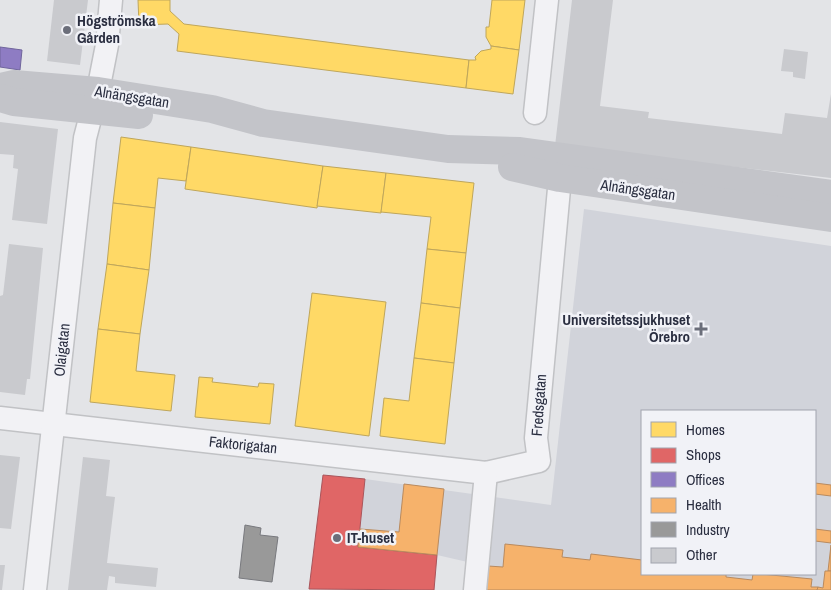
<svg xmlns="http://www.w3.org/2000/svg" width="831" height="590" viewBox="0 0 831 590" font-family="'Archivo Narrow',sans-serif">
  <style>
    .built { fill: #d1d3da; fill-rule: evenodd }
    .homes { fill: #ffd966; stroke: #bfa65b }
    .shops { fill: #e06666; stroke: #a9555b }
    .offices { fill: #8e7cc3; stroke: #70659c }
    .health { fill: #f6b26b; stroke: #b98a5e }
    .industry { fill: #999; stroke: #78797e }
    .building { fill: #c9cace }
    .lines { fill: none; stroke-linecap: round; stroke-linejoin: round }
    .street-casing { stroke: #c1c2c5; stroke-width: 25 }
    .street { stroke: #f2f2f5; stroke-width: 22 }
    .secondary { stroke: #c3c4c9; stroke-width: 28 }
    .poi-dot { fill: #6b6e7a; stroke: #f1f2f7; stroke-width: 2 }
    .labels { text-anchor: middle; stroke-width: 5; stroke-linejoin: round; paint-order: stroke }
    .poi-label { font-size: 15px; font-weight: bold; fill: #2a2e40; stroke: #f1f2f7; text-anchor: start }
    .street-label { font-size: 15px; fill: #2a2e40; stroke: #f1f2f7 }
  </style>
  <rect width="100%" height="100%" fill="#e3e4e7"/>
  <path class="built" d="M 584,209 L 831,246 L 831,590 L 482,590 L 485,566 L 437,555 L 358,547 L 365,479 L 551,505 ZM 642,411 L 815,411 L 815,574 L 642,574 Z"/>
  <g class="homes">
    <path d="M 138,0 L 170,0 L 170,11 L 184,24 L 469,60 L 466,88 L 177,51 L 179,34 L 168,24 L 139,25 Z"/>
    <path d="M 492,0 L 525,0 L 519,50 L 491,46 L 486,37 L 486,27 L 489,27 Z"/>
    <path d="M 491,46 L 519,50 L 513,94 L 466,88 L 469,60 L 476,60 L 475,57 L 481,51 L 491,49 Z"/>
    <path d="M 121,137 L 191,147 L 186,181 L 158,178 L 155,208 L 113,203 Z"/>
    <path d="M 191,147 L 323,166 L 317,208 L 185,189 Z"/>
    <path d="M 323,166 L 386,173 L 381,213 L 317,206 Z"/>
    <path d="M 386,173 L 474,183 L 466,253 L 427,249 L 431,217 L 381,212 Z"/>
    <path d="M 113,203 L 155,208 L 149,270 L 107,264 Z"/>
    <path d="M 427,249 L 466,253 L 460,308 L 421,303 Z"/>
    <path d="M 107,264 L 149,270 L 140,334 L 98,329 Z"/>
    <path d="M 312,293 L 386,302 L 369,436 L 295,426 Z"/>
    <path d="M 421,303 L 460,308 L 454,363 L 414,358 Z"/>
    <path d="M 98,329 L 140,334 L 136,371 L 175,375 L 171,411 L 90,402 Z"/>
    <path d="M 414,358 L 454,363 L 445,444 L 380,436 L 384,398 L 409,401 Z"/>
    <path d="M 199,377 L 213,378 L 212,382 L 258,387 L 259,383 L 274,384 L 270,424 L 195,417 Z"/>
  </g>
  <path class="shops" d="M 323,475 L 365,479 L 358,547 L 437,555 L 434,590 L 309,589 Z"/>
  <path class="offices" d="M 0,47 L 22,50 L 20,70 L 0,67 Z"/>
  <g class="health">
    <path d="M 815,483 L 831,485 L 831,496 L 815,494 Z"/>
    <path d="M 404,484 L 444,489 L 437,555 L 358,547 L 360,529 L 399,532 Z"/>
    <path d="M 815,529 L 831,531 L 831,543 L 815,541 Z"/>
    <path d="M 505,544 L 563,550 L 562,557 L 590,560 L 591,554 L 642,560 L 642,574 L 726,574 L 726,577 L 752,580 L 753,574 L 761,574 L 812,579 L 811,587 L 818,587 L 817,590 L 485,590 L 488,566 L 503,567 Z"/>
    <path d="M 831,545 L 831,571 L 828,571 Z"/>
    <path d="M 825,571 L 831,571 L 831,590 L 817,590 L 818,587 L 823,588 Z"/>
  </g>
  <path class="industry" d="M 245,525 L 261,528 L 260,535 L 278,537 L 272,582 L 239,578 Z"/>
  <g class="building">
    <path d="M 54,0 L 88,0 L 80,65 L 47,61 Z"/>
    <path d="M 572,0 L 613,0 L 600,106 L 649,112 L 648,118 L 782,134 L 785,113 L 827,118 L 831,94 L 831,178 L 555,146 Z"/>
    <path d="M 784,49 L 808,52 L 805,79 L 793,77 L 793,72 L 781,71 Z"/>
    <path d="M 0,122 L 58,129 L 47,224 L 12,220 L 18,169 L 13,168 L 14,155 L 0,154 Z"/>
    <path d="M 9,244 L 43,248 L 30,379 L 27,379 L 25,395 L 0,392 L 0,296 L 3,295 Z"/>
    <path d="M 0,455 L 20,457 L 11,529 L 0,528 Z"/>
    <path d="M 83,457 L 110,460 L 106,496 L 115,497 L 107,563 L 158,568 L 156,587 L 115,583 L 115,577 L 109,576 L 107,590 L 68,590 Z"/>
    <path d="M 0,565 L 5,565 L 2,590 L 0,590 Z"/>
  </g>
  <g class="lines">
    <g class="street-casing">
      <g id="street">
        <path d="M 98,91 L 107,45 L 111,0"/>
        <path d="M 535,113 L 547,0"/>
        <path d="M 0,418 L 486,473 L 539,461 L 536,438 L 560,178"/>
        <path d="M 35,590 L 85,138 L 92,111"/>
        <path d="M 475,590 L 486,473"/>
      </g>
    </g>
    <use href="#street" class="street"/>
    <g class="secondary">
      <path d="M 0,87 L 14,84 L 98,91 L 212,109 L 263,123 L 448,149 L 520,151 L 831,194"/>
      <path d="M 0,98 L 14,102 L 139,115"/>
      <path d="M 512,167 L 560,178 L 831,218"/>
    </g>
  </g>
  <g class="poi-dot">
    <circle cx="67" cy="30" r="5"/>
    <path d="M698.5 321.5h5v5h5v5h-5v5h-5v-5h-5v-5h5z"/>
    <circle cx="337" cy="538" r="5"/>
  </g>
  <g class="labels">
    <g class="poi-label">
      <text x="77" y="26">Högströmska<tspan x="77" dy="17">Gården</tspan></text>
      <text x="690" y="325" text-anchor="end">Universitetssjukhuset<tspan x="690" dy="17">Örebro</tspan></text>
      <text x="347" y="543">IT-huset</text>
    </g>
    <g class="street-label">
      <text transform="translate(132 97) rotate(9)" y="5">Alnängsgatan</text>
      <text transform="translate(638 190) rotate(8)" y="5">Alnängsgatan</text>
      <text transform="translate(62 350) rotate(-84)" y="5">Olaigatan</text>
      <text transform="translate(539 405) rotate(-86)" y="5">Fredsgatan</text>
      <text transform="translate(243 445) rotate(6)" y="5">Faktorigatan</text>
    </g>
  </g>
  <rect x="641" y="410" width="175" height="165" fill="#f1f2f7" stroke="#a1a4ae"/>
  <rect x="651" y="422" width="25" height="15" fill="#ffd966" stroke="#a1a4ae"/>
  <text x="686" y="435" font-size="15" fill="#2a2e40">Homes</text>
  <rect x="651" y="448" width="25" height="15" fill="#e06666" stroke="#a1a4ae"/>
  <text x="686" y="460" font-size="15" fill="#2a2e40">Shops</text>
  <rect x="651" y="472" width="25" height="15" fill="#8e7cc3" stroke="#a1a4ae"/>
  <text x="686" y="485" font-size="15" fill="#2a2e40">Offices</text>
  <rect x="651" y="498" width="25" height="15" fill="#f6b26b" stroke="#a1a4ae"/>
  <text x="686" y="510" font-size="15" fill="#2a2e40">Health</text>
  <rect x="651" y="522" width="25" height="15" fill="#999999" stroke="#a1a4ae"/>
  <text x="686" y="535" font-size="15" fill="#2a2e40">Industry</text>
  <rect x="651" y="548" width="25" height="15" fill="#c9cace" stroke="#a1a4ae"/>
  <text x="686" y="560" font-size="15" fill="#2a2e40">Other</text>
</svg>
